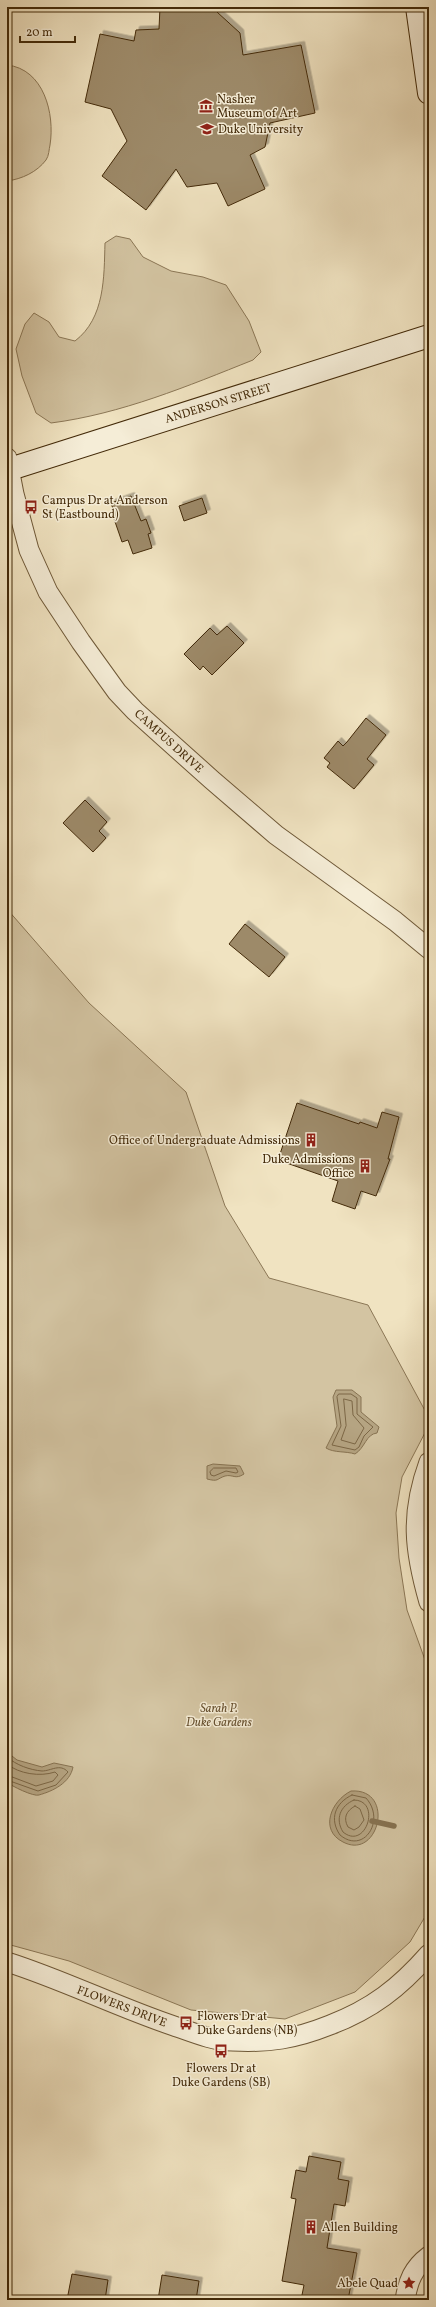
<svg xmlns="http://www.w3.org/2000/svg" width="436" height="2307" viewBox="0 0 436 2307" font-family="Vollkorn,serif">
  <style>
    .green { fill: #d3c4a2; stroke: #8b7756 }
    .water { fill: #b5a482; stroke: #877352 }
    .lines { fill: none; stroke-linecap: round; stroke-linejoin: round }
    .shore { stroke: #7c6746; stroke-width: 1 }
    .stream { stroke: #877352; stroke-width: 5.5 }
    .building { fill: #9d8a69; stroke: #432a09; filter: url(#shadow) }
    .street-casing { stroke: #6e5837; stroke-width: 21 }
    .secondary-casing { stroke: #432a09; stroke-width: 24 }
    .street { stroke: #f5edd7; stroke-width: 19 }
    .secondary { stroke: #f5edd7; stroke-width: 22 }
    .labels { text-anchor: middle; stroke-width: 3; stroke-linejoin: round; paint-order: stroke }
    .poi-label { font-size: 12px; fill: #432a09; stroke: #f5edd7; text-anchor: start }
    .street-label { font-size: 12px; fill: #432a09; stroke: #f5edd7 }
    .park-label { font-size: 12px; font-style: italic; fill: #67502f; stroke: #f5edd7 }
  </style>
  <defs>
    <filter id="shadow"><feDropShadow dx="3.5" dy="-3.5" stdDeviation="0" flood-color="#0004"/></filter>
  </defs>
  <rect width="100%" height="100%" fill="#f0e3c1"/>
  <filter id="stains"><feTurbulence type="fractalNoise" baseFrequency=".005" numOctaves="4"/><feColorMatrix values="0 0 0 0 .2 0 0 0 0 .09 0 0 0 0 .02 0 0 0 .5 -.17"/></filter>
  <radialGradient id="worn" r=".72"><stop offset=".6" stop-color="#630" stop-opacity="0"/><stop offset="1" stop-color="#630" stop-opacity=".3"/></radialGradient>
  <g class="green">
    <path d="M 7,65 C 44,69 55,114 50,145 C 49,149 49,156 46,160 C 37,172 22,179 7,181 Z"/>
    <path d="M 116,236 L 130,239 L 143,257 L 171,271 L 203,277 L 226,285 L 249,321 L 261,352 L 253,360 C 188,386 121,414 51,423 L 36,413 L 22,376 L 16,349 L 25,324 L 34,313 L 49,322 L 59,337 L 75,341 C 105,318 104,277 105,243 Z"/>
    <path d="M 7,909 L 89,1003 L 186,1092 L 225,1206 L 269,1278 L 368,1305 L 429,1418 L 429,1425 L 402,1477 L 396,1513 L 399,1558 L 407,1610 L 429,1671 L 429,1910 L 410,1942 L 355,1992 L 285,2019 L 191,2010 L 69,1961 L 7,1944 Z"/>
  </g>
  <g class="water">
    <path d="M 336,1390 L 352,1390 L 361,1397 L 361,1412 L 379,1427 L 377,1433 C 366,1434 365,1448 355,1454 C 346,1451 334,1453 326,1448 L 337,1426 L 333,1397 Z"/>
    <path d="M 213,1464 L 240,1466 L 244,1474 C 235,1480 233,1474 225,1476 C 216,1479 219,1482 207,1479 L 207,1466 Z"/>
    <path d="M 7,1752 L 17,1760 L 42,1767 L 54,1763 L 73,1767 C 70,1783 53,1791 39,1795 C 34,1797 11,1786 7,1782 Z"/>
    <path d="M 351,1791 C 396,1788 379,1861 343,1842 C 319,1830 331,1801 351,1791 Z"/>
  </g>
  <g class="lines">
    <g class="shore">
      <path d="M 339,1394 L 351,1394 L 357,1398 L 357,1414 L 373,1427 L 364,1436 L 359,1447 L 355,1450 L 332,1445 L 341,1426 L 337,1397 Z"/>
      <path d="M 344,1399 L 352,1401 L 353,1415 L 364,1428 L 355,1444 L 341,1440 L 346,1426 Z"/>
      <path d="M 214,1468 L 236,1468 L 238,1472 L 236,1473 L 226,1471 L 214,1476 L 211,1475 L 210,1472 Z"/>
      <path d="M 7,1757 C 16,1765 30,1770 42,1771 C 51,1771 60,1763 68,1772 L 56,1785 L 38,1791 L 7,1780"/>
      <path d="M 7,1764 C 19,1774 40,1777 55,1772 L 58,1775 L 53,1781 L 36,1786 L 7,1775"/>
      <path d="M 352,1795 L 366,1798 C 386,1820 364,1855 340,1835 C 329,1819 335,1803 352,1795 Z"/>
      <path d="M 354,1800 C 382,1800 366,1851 343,1832 C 335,1819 340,1806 354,1800 Z"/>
      <path d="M 355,1806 L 360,1809 L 364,1820 L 359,1827 L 354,1830 L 348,1827 C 343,1818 346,1811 355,1806 Z"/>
    </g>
    <path class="stream" d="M 372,1821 L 394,1826"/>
  </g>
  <g class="building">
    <path d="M 160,7 L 218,7 L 217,12 L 240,33 L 243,55 L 301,45 L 315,113 L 270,123 L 265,147 L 250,155 L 265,189 L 228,206 L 217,183 L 187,187 L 176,169 L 146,210 L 102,176 L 127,141 L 111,109 L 85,102 L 100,34 L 134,41 L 136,30 L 159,29 Z"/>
    <path d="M 131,496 L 141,521 L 146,519 L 151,533 L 148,534 L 152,548 L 133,554 L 128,540 L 122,542 L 112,513 L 114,512 L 111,503 Z"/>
    <path d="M 202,498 L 207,513 L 184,521 L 179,506 Z"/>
    <path d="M 227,626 L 244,643 L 212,675 L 203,666 L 200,670 L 184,654 L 210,628 L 217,635 Z"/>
    <path d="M 366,718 L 386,735 L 367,759 L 374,765 L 354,789 L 327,767 L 330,763 L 324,758 L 338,741 L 343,746 L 347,742 Z"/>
    <path d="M 85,800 L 107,822 L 99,831 L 106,838 L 93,852 L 63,823 Z"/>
    <path d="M 245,924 L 285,957 L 269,977 L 229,944 Z"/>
    <path d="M 297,1103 L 359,1124 L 360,1122 L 377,1128 L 382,1112 L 399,1117 L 388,1159 L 390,1159 L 376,1196 L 361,1191 L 355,1209 L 332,1201 L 338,1181 L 278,1160 Z"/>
    <path d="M 309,2156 L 341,2162 L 338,2179 L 349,2181 L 345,2206 L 334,2204 L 327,2248 L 357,2253 L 348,2300 L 301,2300 L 304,2285 L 282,2281 L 296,2199 L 291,2198 L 296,2170 L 306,2172 Z"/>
    <path d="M 72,2274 L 108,2280 L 105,2300 L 67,2300 Z"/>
    <path d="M 162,2275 L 199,2281 L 196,2300 L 158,2300 Z"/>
  </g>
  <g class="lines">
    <g class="street-casing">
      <g id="street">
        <path d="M 7,458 L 14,494 L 29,550 L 48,592 L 81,642 L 117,692 L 135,711 L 212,780 L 276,835 L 395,921 L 429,949"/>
        <path d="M 429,1462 C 410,1514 414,1550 429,1602"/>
        <path d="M 7,1962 C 64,1980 117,2007 174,2026 C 192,2032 212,2041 232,2041 C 269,2043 295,2039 330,2025 C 372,2009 399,1988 429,1954"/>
        <path d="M 405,2300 C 408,2281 413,2268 429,2256"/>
      </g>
    </g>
    <g class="secondary-casing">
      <g id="secondary">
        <path d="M 417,7 L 429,93"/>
        <path d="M 7,470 L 429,336"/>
      </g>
    </g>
    <use href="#street" class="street"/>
    <use href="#secondary" class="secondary"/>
  </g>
  <defs>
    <g id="museum-bare" transform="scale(1.08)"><path d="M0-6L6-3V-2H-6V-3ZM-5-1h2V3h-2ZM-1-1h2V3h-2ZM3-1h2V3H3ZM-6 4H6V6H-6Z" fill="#8f2418" stroke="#f5edd7" stroke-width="2.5" paint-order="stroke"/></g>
    <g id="university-bare" transform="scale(1.08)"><path d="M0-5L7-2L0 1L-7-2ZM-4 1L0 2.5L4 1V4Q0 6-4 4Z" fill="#8f2418" stroke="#f5edd7" stroke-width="2.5" paint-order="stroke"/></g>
    <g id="bus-bare" transform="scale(1.08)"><path d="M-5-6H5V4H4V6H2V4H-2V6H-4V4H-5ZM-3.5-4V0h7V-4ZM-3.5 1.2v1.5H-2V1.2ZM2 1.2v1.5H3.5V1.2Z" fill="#8f2418" stroke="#f5edd7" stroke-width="2.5" paint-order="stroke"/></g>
    <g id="building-bare" transform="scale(1.08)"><path d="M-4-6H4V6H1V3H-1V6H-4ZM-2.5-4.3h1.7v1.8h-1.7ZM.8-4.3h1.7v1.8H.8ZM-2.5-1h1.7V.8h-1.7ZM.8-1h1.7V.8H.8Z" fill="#8f2418" stroke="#f5edd7" stroke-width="2.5" paint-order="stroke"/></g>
    <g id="sight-bare" transform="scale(1.08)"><path d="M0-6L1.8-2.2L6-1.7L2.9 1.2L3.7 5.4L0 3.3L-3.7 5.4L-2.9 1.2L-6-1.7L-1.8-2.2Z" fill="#8f2418" stroke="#f5edd7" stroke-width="2.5" paint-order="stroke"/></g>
  </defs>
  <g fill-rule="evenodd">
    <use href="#museum-bare" x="206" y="106"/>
    <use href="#university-bare" x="207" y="129"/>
    <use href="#bus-bare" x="31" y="507"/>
    <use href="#building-bare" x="311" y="1140"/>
    <use href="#building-bare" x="365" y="1166"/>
    <use href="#bus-bare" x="186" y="2023"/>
    <use href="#bus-bare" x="221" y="2051"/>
    <use href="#building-bare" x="311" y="2227"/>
    <use href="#sight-bare" x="409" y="2283"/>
  </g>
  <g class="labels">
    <g class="poi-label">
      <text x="217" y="103">Nasher<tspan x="217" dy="14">Museum of Art</tspan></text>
      <text x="218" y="133">Duke University</text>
      <text x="42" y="504">Campus Dr at Anderson<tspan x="42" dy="14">St (Eastbound)</tspan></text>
      <text x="300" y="1144" text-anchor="end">Office of Undergraduate Admissions</text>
      <text x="354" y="1163" text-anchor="end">Duke Admissions<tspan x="354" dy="14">Office</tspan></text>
      <text x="197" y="2020">Flowers Dr at<tspan x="197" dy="14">Duke Gardens (NB)</tspan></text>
      <text x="221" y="2072" text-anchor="middle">Flowers Dr at<tspan x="221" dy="14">Duke Gardens (SB)</tspan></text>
      <text x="322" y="2231">Allen Building</text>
      <text x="398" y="2287" text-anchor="end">Abele Quad</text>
    </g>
    <g class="street-label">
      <text transform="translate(218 403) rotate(-17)" y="4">ANDERSON STREET</text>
      <text transform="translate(169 741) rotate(42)" y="4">CAMPUS DRIVE</text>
      <text transform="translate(122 2006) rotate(21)" y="4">FLOWERS DRIVE</text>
    </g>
    <g class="park-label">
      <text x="219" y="1712">Sarah P.<tspan x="219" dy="14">Duke Gardens</tspan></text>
    </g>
  </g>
  <rect width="436" height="2307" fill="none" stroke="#f0e3c1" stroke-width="24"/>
  <rect x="8" y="8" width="420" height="2291" fill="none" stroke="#432a09" stroke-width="2"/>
  <rect x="12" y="12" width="412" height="2283" fill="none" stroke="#432a09"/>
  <path d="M20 36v6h55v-6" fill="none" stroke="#432a09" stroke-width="2"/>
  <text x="26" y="36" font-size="12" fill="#432a09" stroke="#f5edd7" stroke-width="3" paint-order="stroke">20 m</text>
  <rect width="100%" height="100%" filter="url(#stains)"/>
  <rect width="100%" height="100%" fill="url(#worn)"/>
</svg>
